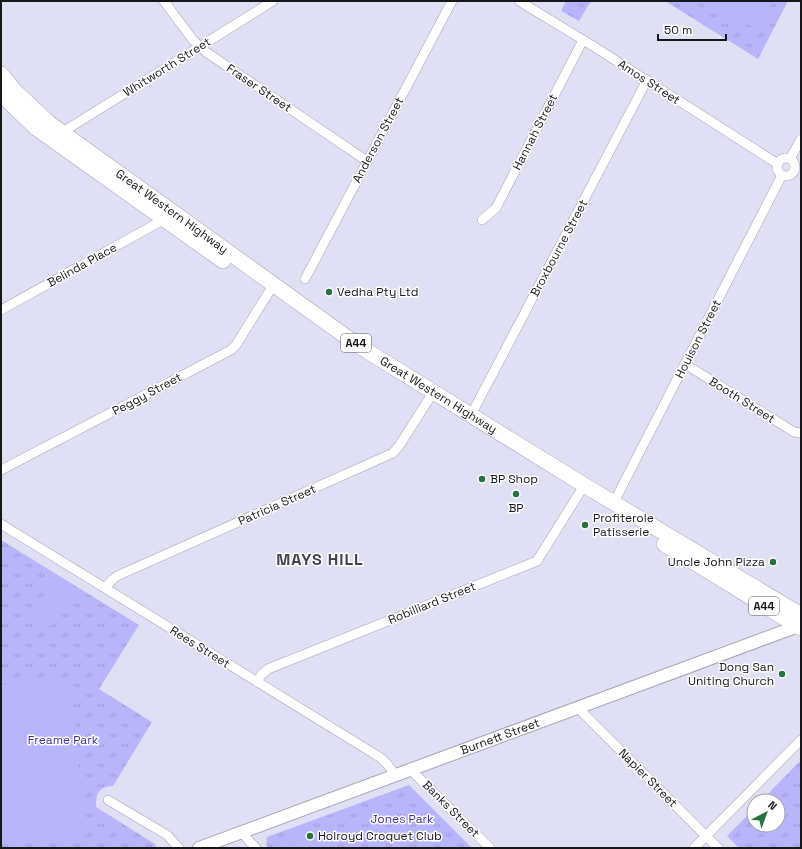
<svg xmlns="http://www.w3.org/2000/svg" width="802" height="849" viewBox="0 0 802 849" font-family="'Space Grotesk',sans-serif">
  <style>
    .park { fill: url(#park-tufts) }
    .pitch { fill: #b7b5fb }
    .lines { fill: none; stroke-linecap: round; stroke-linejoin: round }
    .minor-casing { stroke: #a4a4b8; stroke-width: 10 }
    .secondary-casing { stroke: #a4a4b8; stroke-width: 14 }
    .trunk-casing { stroke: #a4a4b8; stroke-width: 16 }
    .minor { stroke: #fff; stroke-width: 9 }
    .secondary { stroke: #fff; stroke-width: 12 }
    .trunk { stroke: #fff; stroke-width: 15 }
    .poi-dot { fill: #25713f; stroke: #fff; stroke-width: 1.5 }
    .labels { text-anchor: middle; stroke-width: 3; stroke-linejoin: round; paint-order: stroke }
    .shield { fill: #fff; stroke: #5c5c61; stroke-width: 1 }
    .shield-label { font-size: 11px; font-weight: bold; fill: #16161d }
    .street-label { font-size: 12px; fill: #16161d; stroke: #fff }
    .poi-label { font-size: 12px; fill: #16161d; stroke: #fff; text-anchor: start }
    .park-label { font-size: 12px; fill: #433198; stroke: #fff }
    .district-label { font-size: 16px; font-weight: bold; letter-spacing: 1px; fill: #424253; stroke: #fff }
  </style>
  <defs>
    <pattern id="park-tufts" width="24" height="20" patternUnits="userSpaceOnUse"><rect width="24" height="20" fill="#b7b5fb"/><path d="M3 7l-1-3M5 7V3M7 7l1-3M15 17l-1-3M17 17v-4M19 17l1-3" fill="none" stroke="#9d9bd7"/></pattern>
  </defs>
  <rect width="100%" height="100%" fill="#e0e0f5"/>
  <g class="park">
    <path d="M 566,1 L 591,1 L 579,21 L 561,11 Z"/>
    <path d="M 665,1 L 788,1 L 758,59 Z"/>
    <path d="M 1,540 L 139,625 L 99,689 L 152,722 L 113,786 C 98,787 96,793 96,807 L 155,844 L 156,848 L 1,848 Z"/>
    <path d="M 801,760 L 801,848 L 739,848 L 727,836 L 754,809 L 754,825 L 778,825 L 778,801 L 761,801 Z"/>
    <path d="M 409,785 L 472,848 L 269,848 L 266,845 L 267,837 Z"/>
  </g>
  <g class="pitch">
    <path d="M 708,1 L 773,1 L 757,29 Z"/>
    <path d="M 52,582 L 70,593 L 51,626 L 33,615 Z"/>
    <path d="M 72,680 L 84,838 L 1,843 L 1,685 Z"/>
    <path d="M 310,824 L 334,848 L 287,848 Z"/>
  </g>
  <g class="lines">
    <g class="minor-casing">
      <g id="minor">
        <path d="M 164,1 L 193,40 L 206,52 L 367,161"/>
        <path d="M 519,1 L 593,46 L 778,164"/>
        <path d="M 61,133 L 273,1"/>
        <circle cx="786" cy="167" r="9"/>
        <path d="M 790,159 L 801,139"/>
        <path d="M 482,220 L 496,208 L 583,40"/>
        <path d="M 305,279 L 452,1"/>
        <path d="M 1,310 L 163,220"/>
        <path d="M 685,364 L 794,432 L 801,433"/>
        <path d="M 471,415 L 647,80"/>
        <path d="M 1,470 L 231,350 L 236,345 L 269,292"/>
        <path d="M 614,502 L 782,175"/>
        <path d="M 1,524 L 381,758 L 388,765 L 395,775"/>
        <path d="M 105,588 L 113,579 L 117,576 L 393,453 L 399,446 L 429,399"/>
        <path d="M 257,682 L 261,675 L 268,669 L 537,561 L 580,492"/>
        <path d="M 578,708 L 718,848"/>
        <path d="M 411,770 L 490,848"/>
        <path d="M 108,800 L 167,835 L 179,848"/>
        <path d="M 241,832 L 256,848"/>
        <path d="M 694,848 L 801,740"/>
      </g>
    </g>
    <g class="secondary-casing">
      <g id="secondary">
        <path id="s1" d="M 199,848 L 801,625"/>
      </g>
    </g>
    <g class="trunk-casing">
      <g id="trunk">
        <path id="s2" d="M 1,74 L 15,91 L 49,123 L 359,346 L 584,485 L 801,615"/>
        <path d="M 1,94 L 36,128 L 223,261"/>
        <path d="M 664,544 L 801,628"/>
      </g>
    </g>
    <use href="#minor" class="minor"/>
    <use href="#secondary" class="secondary"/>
    <use href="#trunk" class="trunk"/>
  </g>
  <g class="poi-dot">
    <circle cx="329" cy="292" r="4"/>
    <circle cx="482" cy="479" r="4"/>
    <circle cx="516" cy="494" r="4"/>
    <circle cx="585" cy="525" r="4"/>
    <circle cx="773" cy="562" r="4"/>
    <circle cx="782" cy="674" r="4"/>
    <circle cx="310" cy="836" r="4"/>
  </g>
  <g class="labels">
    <g class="shield">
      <rect x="341" y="334" width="30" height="18" rx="3"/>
      <rect x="749" y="597" width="30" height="18" rx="3"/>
    </g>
    <g class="shield-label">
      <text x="356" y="347">A44</text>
      <text x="764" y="610">A44</text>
    </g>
    <g class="street-label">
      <text transform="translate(167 67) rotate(-32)" y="4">Whitworth Street</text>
      <text transform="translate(649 82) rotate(33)" y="4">Amos Street</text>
      <text transform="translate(259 88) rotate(34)" y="4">Fraser Street</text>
      <text transform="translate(535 132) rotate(-63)" y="4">Hannah Street</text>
      <text transform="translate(378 140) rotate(-62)" y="4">Anderson Street</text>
      <text dy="4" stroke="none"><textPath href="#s2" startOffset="220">Great Western Highway</textPath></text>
      <text transform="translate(559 248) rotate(-62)" y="4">Broxbourne Street</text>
      <text transform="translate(82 265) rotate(-29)" y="4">Belinda Place</text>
      <text transform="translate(698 339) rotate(-63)" y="4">Houison Street</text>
      <text transform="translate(147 394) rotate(-28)" y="4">Peggy Street</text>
      <text dy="4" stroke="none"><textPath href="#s2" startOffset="544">Great Western Highway</textPath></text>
      <text transform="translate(742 400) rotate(32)" y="4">Booth Street</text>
      <text transform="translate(277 505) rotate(-24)" y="4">Patricia Street</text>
      <text transform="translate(432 603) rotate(-22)" y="4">Robilliard Street</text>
      <text transform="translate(200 647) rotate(32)" y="4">Rees Street</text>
      <text dy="4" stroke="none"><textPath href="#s1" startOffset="321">Burnett Street</textPath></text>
      <text transform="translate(648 778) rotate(45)" y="4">Napier Street</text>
      <text transform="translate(451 809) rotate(45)" y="4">Banks Street</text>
    </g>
    <g class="poi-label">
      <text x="337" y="296">Vedha Pty Ltd</text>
      <text x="490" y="483">BP Shop</text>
      <text x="516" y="512" text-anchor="middle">BP</text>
      <text x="593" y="522">Profiterole<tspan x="593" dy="14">Patisserie</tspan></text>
      <text x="765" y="566" text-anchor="end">Uncle John Pizza</text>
      <text x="774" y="671" text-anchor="end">Dong San<tspan x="774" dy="14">Uniting Church</tspan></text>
      <text x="318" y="840">Holroyd Croquet Club</text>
    </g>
    <g class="park-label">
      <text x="63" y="744">Freame Park</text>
      <text x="402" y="823">Jones Park</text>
    </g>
    <g class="district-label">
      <text x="320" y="565">MAYS HILL</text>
    </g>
  </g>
  <rect width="802" height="849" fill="none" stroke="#16161d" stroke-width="4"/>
  <g transform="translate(766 813) rotate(41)"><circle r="19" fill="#ffffff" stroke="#a2a2a5"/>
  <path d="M0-3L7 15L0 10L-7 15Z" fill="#25713f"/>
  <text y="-6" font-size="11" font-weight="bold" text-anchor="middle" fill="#16161d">N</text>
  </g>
  <path d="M658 34v6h68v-6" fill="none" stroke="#16161d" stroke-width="2"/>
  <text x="664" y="34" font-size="12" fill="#16161d" stroke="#ffffff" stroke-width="3" paint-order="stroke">50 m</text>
</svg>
